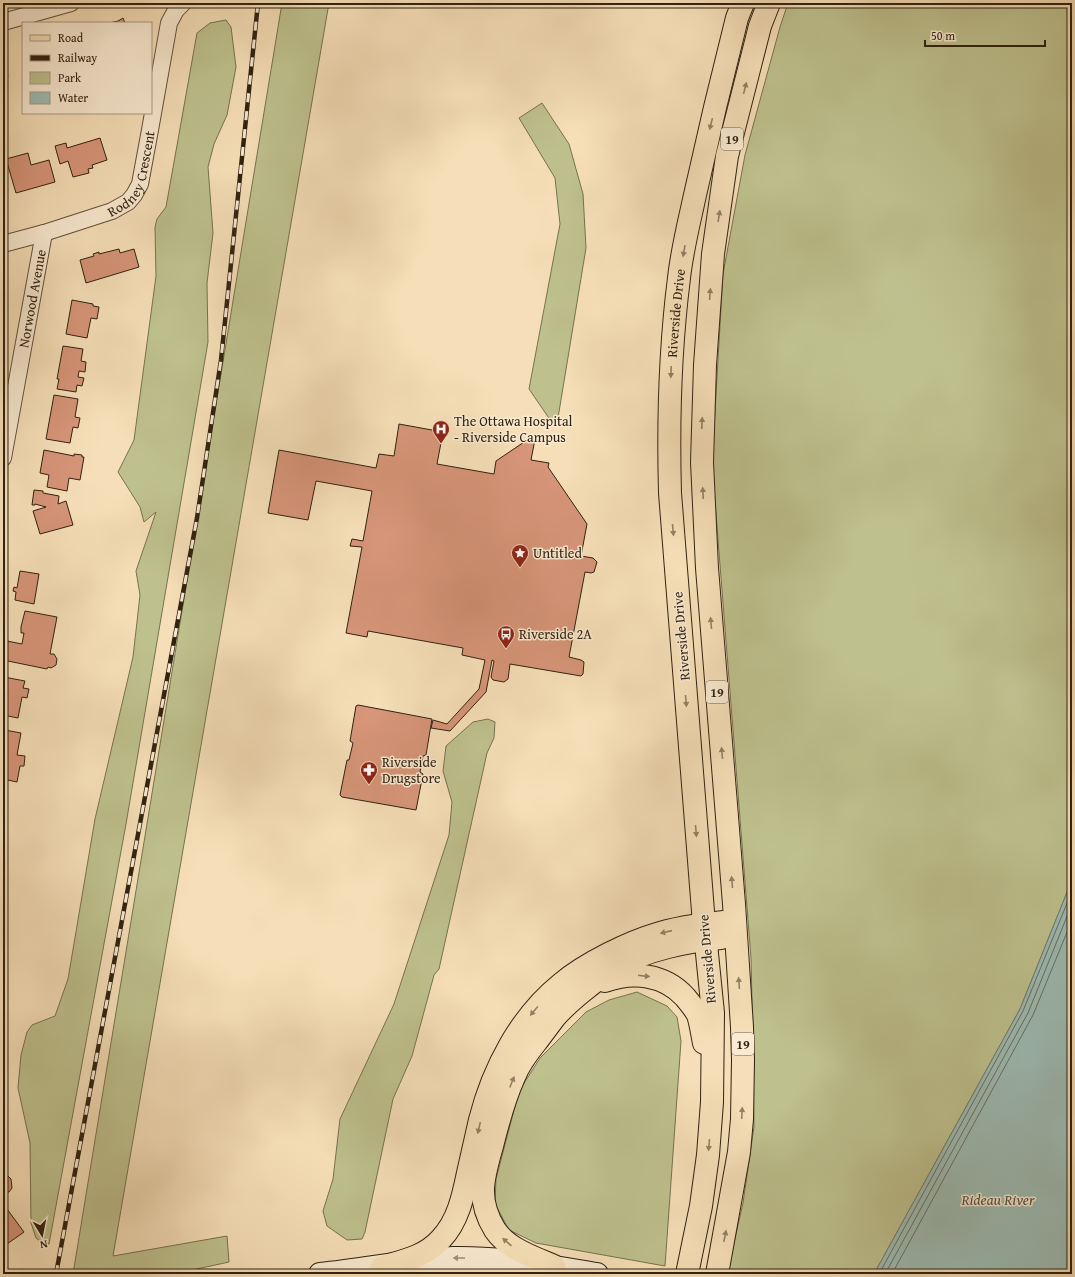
<svg xmlns="http://www.w3.org/2000/svg" width="1075" height="1277" viewBox="0 0 1075 1277" font-family="'Gentium Book Plus',serif">
  <style>
    .green { fill: #bec18e; stroke: #777250 }
    .water { fill: #9dbcb4; stroke: #717e73 }
    .lines { fill: none; stroke-linecap: round; stroke-linejoin: round }
    .shore { stroke: #666f62; stroke-width: 1 }
    .building { fill: #d79579; stroke: #302211 }
    .street-casing { stroke: #62513b; stroke-width: 18 }
    .secondary-casing { stroke: #302211; stroke-width: 24 }
    .primary-casing { stroke: #302211; stroke-width: 24 }
    .street { stroke: #f9ead1; stroke-width: 16 }
    .secondary { stroke: #f9ead1; stroke-width: 22 }
    .primary { stroke: #f6dfb8; stroke-width: 22 }
    .rail-casing { stroke: #302211; stroke-width: 4.5 }
    .rail { stroke: #f9ead1; stroke-width: 3; stroke-dasharray: 9; stroke-linecap: butt }
    .oneway { fill: #938064 }
    .oneway2 { fill: #9f907b }
    .labels { text-anchor: middle; stroke-width: 3; stroke-linejoin: round; paint-order: stroke }
    .shield { fill: #f9ead1; stroke: #6c5e4b; stroke-width: 1 }
    .shield-label { font-size: 13px; font-weight: bold; fill: #302211 }
    .street-label { font-size: 14px; fill: #302211; stroke: #f9ead1 }
    .poi-label { font-size: 14px; fill: #302211; stroke: #f9ead1; text-anchor: start }
    .water-label { font-size: 15px; font-style: italic; fill: #515042; stroke: #f9ead1 }
  </style>
  <rect width="100%" height="100%" fill="#f6dfb8"/>
  <filter id="stains"><feTurbulence type="fractalNoise" baseFrequency=".005" numOctaves="4"/><feColorMatrix values="0 0 0 0 .2 0 0 0 0 .09 0 0 0 0 .02 0 0 0 .5 -.17"/></filter>
  <radialGradient id="worn" r=".72"><stop offset=".6" stop-color="#630" stop-opacity="0"/><stop offset="1" stop-color="#630" stop-opacity=".3"/></radialGradient>
  <g class="green">
    <path d="M 282,3 L 329,3 L 113,1256 L 227,1236 L 229,1262 L 174,1274 L 73,1274 Z"/>
    <path d="M 788,3 L 1072,3 L 1072,880 L 1020,1009 L 874,1274 L 727,1274 L 743,1203 L 754,1127 L 753,1042 L 751,958 L 712,463 L 723,274 L 745,155 L 780,27 Z"/>
    <path d="M 226,20 L 231,27 L 236,67 L 227,115 L 214,144 L 208,167 L 213,233 L 207,283 L 208,342 L 126,824 L 49,1244 L 42,1243 L 36,1238 L 31,1223 L 30,1143 L 18,1088 L 21,1055 L 27,1032 L 32,1025 L 55,1016 L 68,979 L 95,819 L 133,657 L 140,595 L 136,571 L 156,512 L 144,522 L 140,507 L 118,472 L 134,440 L 156,276 L 155,227 L 157,219 L 166,207 L 197,33 L 210,23 Z"/>
    <path d="M 542,103 L 569,144 L 583,194 L 586,248 L 557,424 L 555,427 L 529,389 L 560,224 L 555,178 L 519,118 Z"/>
    <path d="M 488,719 L 495,722 L 494,738 L 487,753 L 439,969 L 434,975 L 412,1056 L 393,1099 L 365,1232 L 362,1239 L 347,1240 L 327,1226 L 323,1211 L 333,1179 L 340,1119 L 394,1004 L 449,835 L 452,802 L 443,771 L 446,746 L 473,722 Z"/>
    <path d="M 637,992 L 667,1006 L 677,1017 L 681,1041 L 665,1266 L 536,1243 L 509,1230 L 495,1204 L 496,1179 L 519,1091 L 540,1058 L 586,1012 L 609,1000 Z"/>
  </g>
  <path class="water" d="M 1072,880 L 1072,1274 L 874,1274 L 1020,1009 Z"/>
  <g class="lines">
    <g class="shore">
      <path d="M 879,1274 L 1023,1011 L 1072,891"/>
      <path d="M 885,1274 L 1028,1013 L 1072,904"/>
      <path d="M 892,1274 L 1033,1015 L 1072,920"/>
    </g>
  </g>
  <g class="building">
    <path d="M 123,18 L 125,23 L 109,23 L 118,21 Z"/>
    <path d="M 3,60 L 8,76 L 3,77 Z"/>
    <path d="M 100,138 L 107,160 L 92,165 L 93,168 L 88,169 L 89,173 L 73,177 L 68,161 L 60,164 L 55,146 L 66,143 L 67,148 Z"/>
    <path d="M 28,153 L 31,165 L 49,160 L 55,182 L 16,193 L 6,159 Z"/>
    <path d="M 119,249 L 120,253 L 134,249 L 139,267 L 86,283 L 80,260 L 94,256 L 93,254 L 99,252 L 99,254 Z"/>
    <path d="M 72,300 L 93,304 L 93,306 L 99,307 L 97,319 L 91,318 L 87,338 L 66,334 Z"/>
    <path d="M 63,346 L 83,349 L 81,361 L 86,362 L 85,372 L 79,371 L 78,377 L 84,378 L 82,386 L 77,385 L 76,392 L 57,389 L 59,379 L 57,379 Z"/>
    <path d="M 54,395 L 78,399 L 75,417 L 80,418 L 78,428 L 73,427 L 70,443 L 46,439 Z"/>
    <path d="M 399,424 L 443,432 L 437,464 L 494,474 L 496,461 L 536,434 L 531,460 L 549,463 L 548,467 L 587,524 L 581,556 L 593,558 L 597,562 L 594,572 L 591,573 L 585,572 L 569,657 L 581,660 L 584,662 L 583,674 L 581,676 L 510,664 L 508,679 L 504,682 L 493,680 L 491,677 L 494,661 L 492,660 L 486,692 L 450,731 L 431,728 L 433,720 L 447,724 L 479,689 L 485,660 L 462,655 L 463,648 L 368,631 L 367,637 L 346,633 L 362,547 L 350,546 L 352,539 L 363,541 L 372,491 L 316,481 L 308,520 L 268,513 L 279,450 L 376,468 L 379,454 L 394,456 Z"/>
    <path d="M 44,450 L 74,456 L 74,454 L 82,455 L 82,457 L 84,457 L 80,480 L 69,478 L 67,491 L 47,487 L 49,475 L 40,473 Z"/>
    <path d="M 34,490 L 43,491 L 43,493 L 59,496 L 58,504 L 66,501 L 73,525 L 40,534 L 33,511 L 46,507 L 35,504 L 35,505 L 32,505 Z"/>
    <path d="M 20,571 L 39,574 L 34,604 L 15,600 L 16,592 L 13,591 L 14,587 L 17,588 Z"/>
    <path d="M 25,611 L 57,617 L 50,654 L 54,654 L 57,659 L 56,665 L 51,668 L 48,667 L 47,669 L 3,660 L 3,656 L 7,641 L 22,644 L 24,633 L 21,633 L 21,627 Z"/>
    <path d="M 4,677 L 25,681 L 23,688 L 29,689 L 27,698 L 22,697 L 18,718 L 3,715 Z"/>
    <path d="M 358,705 L 432,719 L 426,755 L 423,756 L 420,772 L 423,774 L 416,810 L 342,797 L 340,795 L 347,760 L 349,760 L 353,743 L 350,741 L 356,706 Z"/>
    <path d="M 3,728 L 5,729 L 5,730 L 21,733 L 17,755 L 25,756 L 24,766 L 20,766 L 17,782 L 3,779 Z"/>
    <path d="M 8,1176 L 11,1179 L 12,1188 L 9,1192 L 3,1193 L 3,1177 Z"/>
    <path d="M 3,1209 L 4,1210 L 7,1209 L 24,1232 L 7,1244 L 3,1237 Z"/>
  </g>
  <g class="lines">
    <g class="street-casing">
      <g id="street">
        <path d="M 3,22 L 71,3"/>
        <path id="s1" d="M 3,244 L 44,233 L 112,211 L 128,202 L 134,195 L 140,184 L 150,130 L 169,23 L 176,10 L 183,3"/>
        <path id="s2" d="M 3,458 L 44,233"/>
      </g>
    </g>
    <g class="secondary-casing">
      <path id="secondary" d="M 320,1274 C 364,1270 408,1260 453,1258 C 501,1257 550,1266 597,1274"/>
    </g>
    <g class="primary-casing">
      <g id="primary">
        <path d="M 605,981 C 633,971 664,974 685,997 C 690,1003 695,1009 698,1015 C 701,1024 702,1034 704,1043"/>
        <path d="M 554,1266 C 533,1257 508,1249 495,1230 C 476,1199 483,1178 492,1146 C 498,1122 504,1099 514,1077 C 519,1064 528,1052 537,1041 C 543,1033 549,1025 555,1017 C 570,1000 597,979 616,967 C 645,950 688,941 721,938"/>
        <path d="M 382,1267 C 403,1261 425,1257 441,1239 C 458,1221 463,1197 468,1173 C 472,1155 476,1138 480,1120 C 493,1069 520,1017 561,984 C 586,963 629,942 660,933 C 685,926 710,923 735,921"/>
        <path id="s3" d="M 687,1274 L 701,1206 L 708,1155 L 712,1102 L 713,1013 L 704,924 L 670,493 C 668,422 670,349 679,278 C 682,250 689,223 695,195 C 708,136 722,77 737,18 L 743,3"/>
        <path d="M 717,1274 L 739,1152 L 742,1119 L 743,1060 L 742,1027 L 734,904 L 707,568 L 702,462 L 705,365 L 713,254 L 727,156 L 760,26 L 769,3"/>
      </g>
    </g>
    <use href="#street" class="street"/>
    <use href="#secondary" class="secondary"/>
    <use href="#primary" class="primary"/>
    <g class="rail-casing">
      <path id="rail" d="M 56,1274 L 197,518 L 221,360 L 258,3"/>
    </g>
    <use href="#rail" class="rail"/>
  </g>
  <defs><path id="oneway-solid" d="M-6-.8H1V-3.2L6.5 0L1 3.2V.8H-6Z"/></defs>
  <g class="oneway">
    <use href="#oneway-solid" transform="translate(745 88) rotate(-76)"/>
    <use href="#oneway-solid" transform="translate(711 124) rotate(104)"/>
    <use href="#oneway-solid" transform="translate(719 216) rotate(-81)"/>
    <use href="#oneway-solid" transform="translate(684 251) rotate(100)"/>
    <use href="#oneway-solid" transform="translate(710 294) rotate(-86)"/>
    <use href="#oneway-solid" transform="translate(671 372) rotate(92)"/>
    <use href="#oneway-solid" transform="translate(702 423) rotate(-88)"/>
    <use href="#oneway-solid" transform="translate(703 493) rotate(-93)"/>
    <use href="#oneway-solid" transform="translate(673 530) rotate(85)"/>
    <use href="#oneway-solid" transform="translate(711 623) rotate(-95)"/>
    <use href="#oneway-solid" transform="translate(686 701) rotate(85)"/>
    <use href="#oneway-solid" transform="translate(722 753) rotate(-95)"/>
    <use href="#oneway-solid" transform="translate(696 831) rotate(85)"/>
    <use href="#oneway-solid" transform="translate(732 882) rotate(-95)"/>
    <use href="#oneway-solid" transform="translate(666 932) rotate(167)"/>
    <use href="#oneway-solid" transform="translate(644 976) rotate(7)"/>
    <use href="#oneway-solid" transform="translate(739 983) rotate(-94)"/>
    <use href="#oneway-solid" transform="translate(534 1011) rotate(130)"/>
    <use href="#oneway-solid" transform="translate(512 1082) rotate(-68)"/>
    <use href="#oneway-solid" transform="translate(742 1113) rotate(-87)"/>
    <use href="#oneway-solid" transform="translate(479 1128) rotate(103)"/>
    <use href="#oneway-solid" transform="translate(709 1145) rotate(95)"/>
    <use href="#oneway-solid" transform="translate(725 1236) rotate(-79)"/>
    <use href="#oneway-solid" transform="translate(507 1242) rotate(-139)"/>
  </g>
  <use class="oneway2" href="#oneway-solid" transform="translate(459 1258) rotate(-180)"/>
  <defs>
    <g id="hospital-pin" transform="scale(0.9)"><path d="M0 17L-7.5 6A9.5 9.5 0 1 1 7.5 6Z" fill="#8f2418" stroke="#f9ead1"/><path d="M-5-5h3v3.5h4V-5h3V5h-3V1.5h-4V5h-3Z" fill="#fff"/></g>
    <g id="sight-pin" transform="scale(0.9)"><path d="M0 17L-7.5 6A9.5 9.5 0 1 1 7.5 6Z" fill="#8f2418" stroke="#f9ead1"/><path d="M0-6L1.8-2.2L6-1.7L2.9 1.2L3.7 5.4L0 3.3L-3.7 5.4L-2.9 1.2L-6-1.7L-1.8-2.2Z" fill="#fff"/></g>
    <g id="bus-pin" transform="scale(0.9)"><path d="M0 17L-7.5 6A9.5 9.5 0 1 1 7.5 6Z" fill="#8f2418" stroke="#f9ead1"/><path d="M-5-6H5V4H4V6H2V4H-2V6H-4V4H-5ZM-3.5-4V0h7V-4ZM-3.5 1.2v1.5H-2V1.2ZM2 1.2v1.5H3.5V1.2Z" fill="#fff"/></g>
    <g id="pharmacy-pin" transform="scale(0.9)"><path d="M0 17L-7.5 6A9.5 9.5 0 1 1 7.5 6Z" fill="#8f2418" stroke="#f9ead1"/><path d="M-2-6h4v4h4v4h-4v4h-4v-4h-4v-4h4Z" fill="#fff"/></g>
  </defs>
  <g fill-rule="evenodd">
    <use href="#hospital-pin" x="441" y="429"/>
    <use href="#sight-pin" x="520" y="553"/>
    <use href="#bus-pin" x="506" y="634"/>
    <use href="#pharmacy-pin" x="369" y="770"/>
  </g>
  <g class="labels">
    <g class="shield">
      <rect x="721" y="128" width="22" height="22" rx="3"/>
      <rect x="706" y="681" width="22" height="22" rx="3"/>
      <rect x="732" y="1033" width="22" height="22" rx="3"/>
    </g>
    <g class="shield-label">
      <text x="732" y="144">19</text>
      <text x="717" y="697">19</text>
      <text x="743" y="1049">19</text>
    </g>
    <g class="street-label">
      <text dy="5" stroke="none"><textPath href="#s1" startOffset="159">Rodney Crescent</textPath></text>
      <text dy="5" stroke="none"><textPath href="#s2" startOffset="162">Norwood Avenue</textPath></text>
      <text dy="5" stroke="none"><textPath href="#s3" startOffset="965">Riverside Drive</textPath></text>
      <text transform="translate(681 636) rotate(-95)" y="5">Riverside Drive</text>
      <text transform="translate(707 959) rotate(-95)" y="5">Riverside Drive</text>
    </g>
    <g class="poi-label">
      <text x="454" y="426">The Ottawa Hospital<tspan x="454" dy="16">- Riverside Campus</tspan></text>
      <text x="533" y="558">Untitled</text>
      <text x="519" y="639">Riverside 2A</text>
      <text x="382" y="767">Riverside<tspan x="382" dy="16">Drugstore</tspan></text>
    </g>
    <g class="water-label">
      <text x="998" y="1205">Rideau River</text>
    </g>
  </g>
  <rect width="1075" height="1277" fill="none" stroke="#f6dfb8" stroke-width="16"/>
  <rect x="4" y="4" width="1067" height="1269" fill="none" stroke="#302211" stroke-width="2"/>
  <rect x="8" y="8" width="1059" height="1261" fill="none" stroke="#302211"/>
  <rect x="22" y="22" width="130" height="92" fill="#f9ead1" stroke="#a99a84"/>
  <rect x="30" y="35" width="20" height="6" fill="#f6dfb8" stroke="#a99a84"/>
  <text x="58" y="42" font-size="12" fill="#302211">Road</text>
  <rect x="30" y="55" width="20" height="6" fill="#302211" stroke="#a99a84"/>
  <text x="58" y="62" font-size="12" fill="#302211">Railway</text>
  <rect x="30" y="72" width="20" height="12" fill="#bec18e" stroke="#a99a84"/>
  <text x="58" y="82" font-size="12" fill="#302211">Park</text>
  <rect x="30" y="92" width="20" height="12" fill="#9dbcb4" stroke="#a99a84"/>
  <text x="58" y="102" font-size="12" fill="#302211">Water</text>
  <g transform="translate(42 1235) rotate(170)" stroke="#f9ead1" stroke-width="3" paint-order="stroke">
  <path d="M0-3L7 15L0 10L-7 15Z" fill="#302211"/>
  <text y="-6" font-size="11" font-weight="bold" text-anchor="middle" fill="#302211">N</text>
  </g>
  <path d="M925 40v6h120v-6" fill="none" stroke="#302211" stroke-width="2"/>
  <text x="931" y="40" font-size="12" fill="#302211" stroke="#f9ead1" stroke-width="3" paint-order="stroke">50 m</text>
  <rect width="100%" height="100%" filter="url(#stains)"/>
  <rect width="100%" height="100%" fill="url(#worn)"/>
</svg>
